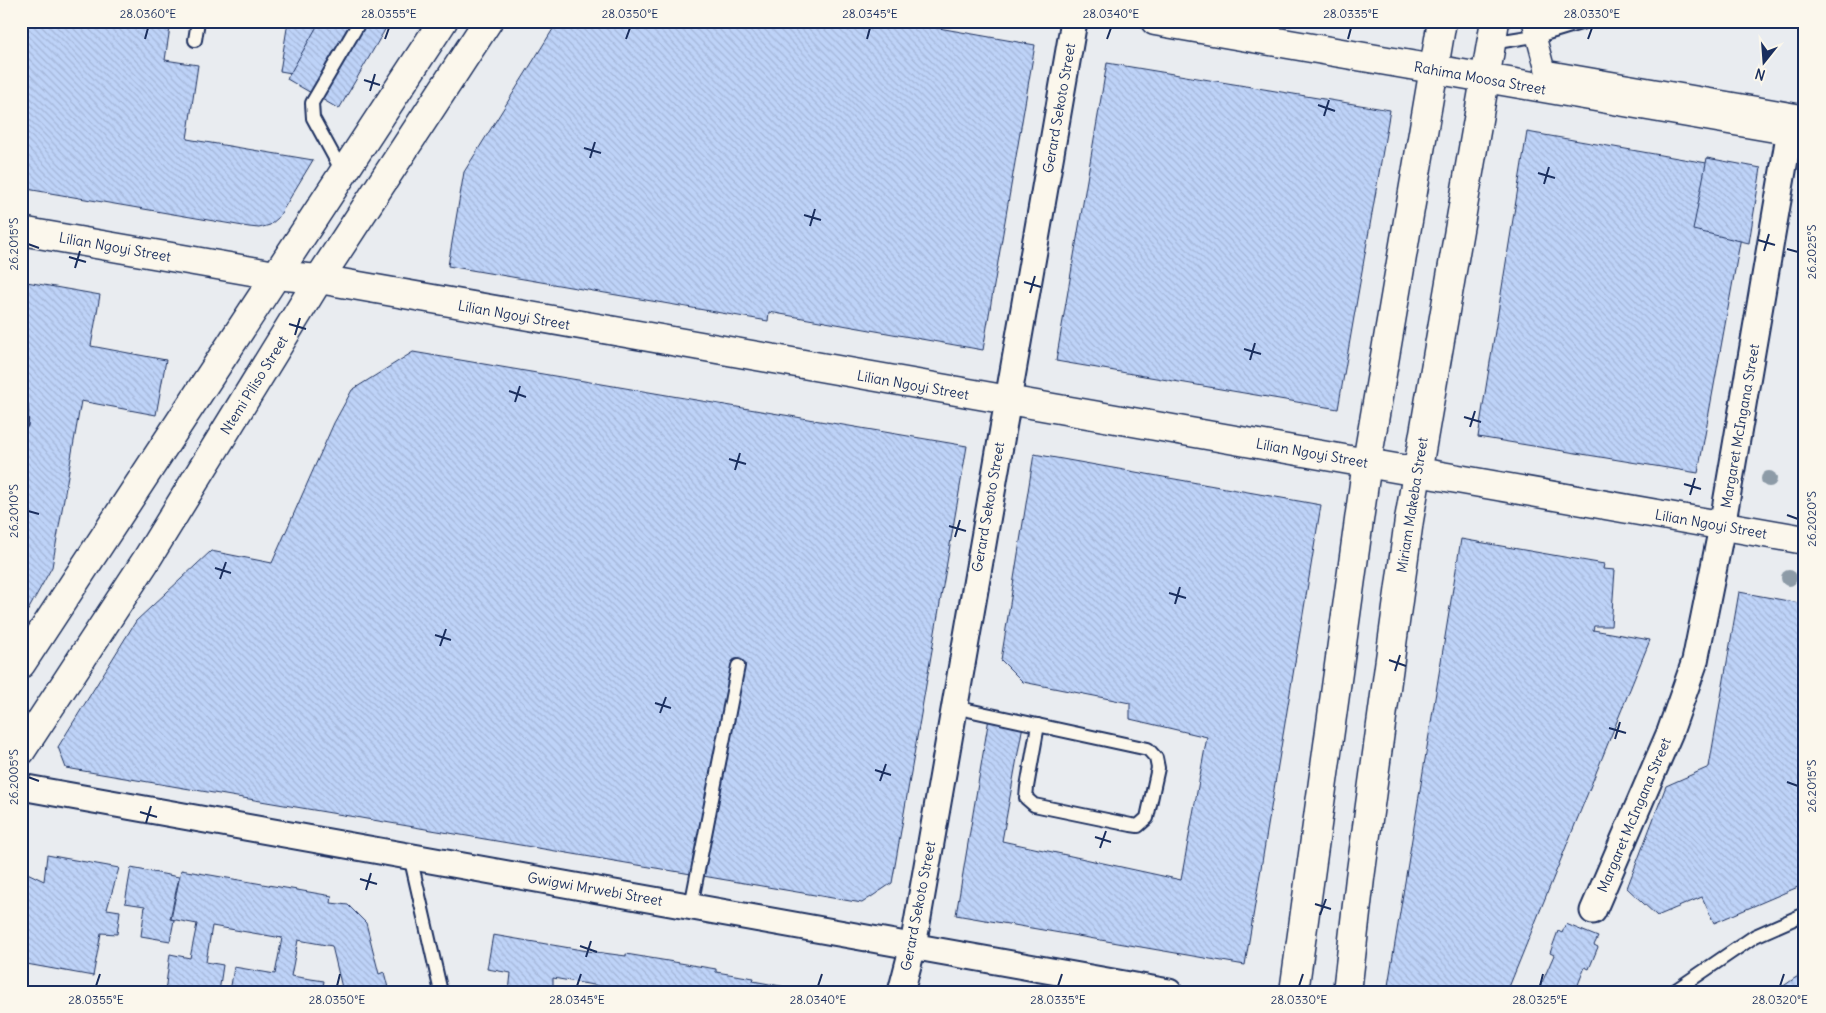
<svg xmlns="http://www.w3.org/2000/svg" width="1826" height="1013" viewBox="0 0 1826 1013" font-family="Delius,sans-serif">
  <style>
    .building { fill: url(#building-back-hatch); stroke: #1b2f5e }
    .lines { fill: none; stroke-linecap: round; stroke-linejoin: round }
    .service-casing { stroke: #1b2f5e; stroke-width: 16 }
    .pedestrian-casing { stroke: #1b2f5e; stroke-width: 22 }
    .minor-casing { stroke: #1b2f5e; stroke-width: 29 }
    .tertiary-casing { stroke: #1b2f5e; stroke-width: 31 }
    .service { stroke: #fbf7ec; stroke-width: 12 }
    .pedestrian { stroke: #fbf7ec; stroke-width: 19 }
    .minor { stroke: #fbf7ec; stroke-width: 25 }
    .tertiary { stroke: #fbf7ec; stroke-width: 28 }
    .tree { fill: #8d9ba7 }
    .ticks { fill: none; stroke: #1b2f5e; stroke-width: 2 }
    .labels { text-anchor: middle; stroke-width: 4; stroke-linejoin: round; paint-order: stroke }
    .street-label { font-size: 14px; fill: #1b2f5e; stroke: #fbf7ec }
    .neatline { fill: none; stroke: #1b2f5e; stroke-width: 2 }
    .ticks-label { font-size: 12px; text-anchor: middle; fill: #1b2f5e }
  </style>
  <defs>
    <pattern id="building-back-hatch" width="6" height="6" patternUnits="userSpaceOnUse" patternTransform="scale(1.25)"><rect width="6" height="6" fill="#bed3f8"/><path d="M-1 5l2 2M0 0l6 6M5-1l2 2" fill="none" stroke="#a3b5d7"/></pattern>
  </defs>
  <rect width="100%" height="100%" fill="#e9ecf0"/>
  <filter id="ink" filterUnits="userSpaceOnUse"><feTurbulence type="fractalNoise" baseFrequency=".02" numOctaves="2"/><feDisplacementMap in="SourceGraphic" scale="10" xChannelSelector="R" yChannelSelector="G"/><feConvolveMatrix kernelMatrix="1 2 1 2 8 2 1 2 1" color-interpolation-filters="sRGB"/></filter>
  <g filter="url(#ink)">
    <g class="building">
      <path d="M 21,21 L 171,21 L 165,60 L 198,65 L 187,139 L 313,160 L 278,218 L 270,225 L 259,228 L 249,227 L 21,188 Z"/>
      <path d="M 281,21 L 325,21 L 315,77 L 280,71 L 288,22 Z"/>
      <path d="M 320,21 L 390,21 L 339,109 L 287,79 Z"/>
      <path d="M 558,21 L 899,21 L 1035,45 L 983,350 L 769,312 L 768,321 L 448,266 L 464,172 Z"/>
      <path d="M 1107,63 L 1390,110 L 1338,409 L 1056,361 Z"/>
      <path d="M 1527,132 L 1753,171 L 1698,473 L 1478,437 Z"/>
      <path d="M 1707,158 L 1761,168 L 1749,243 L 1693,230 Z"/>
      <path d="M 21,281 L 100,295 L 91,346 L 166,360 L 156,415 L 81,401 L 52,567 L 21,623 Z"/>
      <path d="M 413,352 L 967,446 L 892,883 L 862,903 L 66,768 L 58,747 L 136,621 L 211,551 L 272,563 L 334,423 L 352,390 Z"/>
      <path d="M 1034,454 L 1321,505 L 1245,965 L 956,915 L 989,718 L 1023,725 L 1002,841 L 1181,880 L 1207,737 L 1130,719 L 1130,703 L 1023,682 L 1001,660 Z"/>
      <path d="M 1461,539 L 1604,564 L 1603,569 L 1615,570 L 1611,626 L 1594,626 L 1593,630 L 1650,640 L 1507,992 L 1387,992 Z"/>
      <path d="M 1739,592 L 1805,604 L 1805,884 L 1714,923 L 1702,897 L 1657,916 L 1627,888 L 1666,786 L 1709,767 Z"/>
      <path d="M 47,855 L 119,868 L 107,909 L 120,911 L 117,934 L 101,933 L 93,976 L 21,963 L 21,870 L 44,881 Z"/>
      <path d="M 131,868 L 179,877 L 170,919 L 174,920 L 170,941 L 141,936 L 145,906 L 125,903 Z"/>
      <path d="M 181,870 L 332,896 L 331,903 L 348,905 L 366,923 L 379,974 L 384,972 L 389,992 L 343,992 L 332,946 L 298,940 L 291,976 L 324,981 L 322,992 L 230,992 L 234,967 L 275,974 L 282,938 L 212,926 L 206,962 L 223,965 L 219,992 L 165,992 L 170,954 L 190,958 L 197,924 L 171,919 Z"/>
      <path d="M 1805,884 L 1805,902 L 1798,887 Z"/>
      <path d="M 1566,924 L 1598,937 L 1594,945 L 1598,947 L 1589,969 L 1585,967 L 1575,992 L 1552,992 L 1540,987 L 1554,955 L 1550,953 L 1558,931 L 1562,933 Z"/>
      <path d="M 493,935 L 588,951 L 626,956 L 626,954 L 716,969 L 716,972 L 754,978 L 753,981 L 813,992 L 634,992 L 553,978 L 553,992 L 509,992 L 511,973 L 487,969 Z"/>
      <path d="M 1805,973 L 1805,992 L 1775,992 L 1795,978 Z"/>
    </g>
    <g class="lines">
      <g class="service-casing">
        <g id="service">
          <path d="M 195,40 L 198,21"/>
          <path d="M 1491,43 L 1541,35 L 1587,21"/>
          <path d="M 343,173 L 313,118 L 312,103 L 360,21"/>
          <path d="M 21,407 L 21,423"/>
          <path d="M 954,707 L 1148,749 L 1156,758 L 1158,768 L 1147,818 L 1138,826 L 1131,825 L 1034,805 L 1026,798 L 1027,787 L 1038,725"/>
          <path d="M 410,856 L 441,992"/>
          <path d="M 691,906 L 738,666"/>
          <path d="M 1673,992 L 1755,936 L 1805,914"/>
        </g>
      </g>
      <g class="pedestrian-casing">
        <path id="pedestrian" d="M 1532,21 L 1545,70 L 1805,115"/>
      </g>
      <g class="minor-casing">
        <g id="minor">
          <path d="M 21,787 L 1169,992"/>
          <path d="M 1593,911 L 1670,732 L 1695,661 L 1722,527 L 1790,130"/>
          <path d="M 901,992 L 913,946 L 1074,21"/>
        </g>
      </g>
      <g class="tertiary-casing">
        <g id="tertiary">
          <path d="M 1155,21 L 1805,133"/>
          <path d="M 21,231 L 275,275 L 319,279 L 1805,540"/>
          <path d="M 21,664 L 443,21"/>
          <path d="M 21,751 L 145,562 L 319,279 L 488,21"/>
          <path d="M 1294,992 L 1367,462 L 1442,21"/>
          <path d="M 1347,992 L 1360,878 L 1409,520 L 1495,21"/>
        </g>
      </g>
      <use href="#service" class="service"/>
      <use href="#pedestrian" class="pedestrian"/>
      <use href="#minor" class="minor"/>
      <use href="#tertiary" class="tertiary"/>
    </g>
    <g class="tree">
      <circle cx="1769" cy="479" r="8"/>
      <circle cx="1789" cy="578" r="8"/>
    </g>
  </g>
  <path class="ticks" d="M 145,39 L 148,28M 385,39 L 389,28M 626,39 L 630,28M 867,39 L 870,28M 1107,39 L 1111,28M 1348,39 L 1351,28M 1588,39 L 1592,28M 364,80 L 380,85M 370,91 L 375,74M 1318,105 L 1335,111M 1324,116 L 1329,100M 584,148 L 601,153M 590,158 L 595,142M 1538,173 L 1555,178M 1544,184 L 1549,167M 804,215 L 821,220M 810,226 L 815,209M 1758,240 L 1775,245M 28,244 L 39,248M 1787,249 L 1798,252M 1764,251 L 1769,234M 69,257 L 86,262M 75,268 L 80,251M 1024,282 L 1041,287M 1030,293 L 1035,276M 289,324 L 306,329M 295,335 L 300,318M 1244,349 L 1261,354M 1250,360 L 1255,343M 509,391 L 526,397M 515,402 L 520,386M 1464,417 L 1481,422M 1470,427 L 1475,411M 729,459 L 746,464M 735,470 L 740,453M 1684,484 L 1701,489M 1690,495 L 1695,478M 28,511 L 39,514M 1787,515 L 1798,519M 949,526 L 966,531M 955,537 L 960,520M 215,568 L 231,573M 220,579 L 226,562M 1169,593 L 1186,598M 1175,604 L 1180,587M 435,635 L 451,640M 440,646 L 446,629M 1389,660 L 1406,666M 1395,671 L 1400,655M 655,703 L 671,708M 660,713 L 666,697M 1609,728 L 1626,733M 1615,739 L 1620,722M 875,770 L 891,775M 28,777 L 39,781M 880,781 L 886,764M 1787,782 L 1798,786M 140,812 L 157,817M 146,823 L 151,806M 1095,837 L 1111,842M 1100,848 L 1106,831M 360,879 L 377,884M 366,890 L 371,873M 1315,904 L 1331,909M 1320,915 L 1326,899M 580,946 L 597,952M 586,957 L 591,941M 96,986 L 100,974M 337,986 L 340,974M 577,986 L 581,974M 818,986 L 822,974M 1058,986 L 1062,974M 1299,986 L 1303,974M 1540,986 L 1543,974M 1780,986 L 1784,974"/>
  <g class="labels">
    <g class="street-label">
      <text transform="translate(1480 78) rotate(10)" y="5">Rahima Moosa Street</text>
      <text transform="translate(1059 108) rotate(-80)" y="5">Gerard Sekoto Street</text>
      <text transform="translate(115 247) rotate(10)" y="5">Lilian Ngoyi Street</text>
      <text transform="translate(514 315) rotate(10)" y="5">Lilian Ngoyi Street</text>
      <text transform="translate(254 385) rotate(-58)" y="5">Ntemi Piliso Street</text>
      <text transform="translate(913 385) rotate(10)" y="5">Lilian Ngoyi Street</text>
      <text transform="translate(1740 426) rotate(-80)" y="5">Margaret McIngana Street</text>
      <text transform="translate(1312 453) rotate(10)" y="5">Lilian Ngoyi Street</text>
      <text transform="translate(1412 505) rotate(-81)" y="5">Miriam Makeba Street</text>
      <text transform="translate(988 507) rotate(-80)" y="5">Gerard Sekoto Street</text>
      <text transform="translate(1711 524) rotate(10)" y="5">Lilian Ngoyi Street</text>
      <text transform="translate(1634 815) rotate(-67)" y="5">Margaret McIngana Street</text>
      <text transform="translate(595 889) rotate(10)" y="5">Gwigwi Mrwebi Street</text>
      <text transform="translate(918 906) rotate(-79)" y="5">Gerard Sekoto Street</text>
    </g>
  </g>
  <rect width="1826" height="1013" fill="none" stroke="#fbf7ec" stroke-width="55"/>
  <g transform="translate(1764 62) rotate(197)" stroke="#fbf7ec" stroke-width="4" paint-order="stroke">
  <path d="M0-4L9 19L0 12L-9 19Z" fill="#1b2f5e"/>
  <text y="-8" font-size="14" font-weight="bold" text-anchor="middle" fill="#1b2f5e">N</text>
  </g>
  <rect x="28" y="28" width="1770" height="958" class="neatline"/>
  <g class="ticks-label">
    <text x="148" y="18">28.0360°E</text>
    <text x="389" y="18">28.0355°E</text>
    <text x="630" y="18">28.0350°E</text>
    <text x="870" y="18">28.0345°E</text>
    <text x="1111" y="18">28.0340°E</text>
    <text x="1351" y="18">28.0335°E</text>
    <text x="1592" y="18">28.0330°E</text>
    <text transform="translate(14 244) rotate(-90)" y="4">26.2015°S</text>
    <text transform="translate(1812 252) rotate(-90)" y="4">26.2025°S</text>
    <text transform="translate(14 511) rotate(-90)" y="4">26.2010°S</text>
    <text transform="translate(1812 519) rotate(-90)" y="4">26.2020°S</text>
    <text transform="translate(14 777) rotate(-90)" y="4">26.2005°S</text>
    <text transform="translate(1812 786) rotate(-90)" y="4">26.2015°S</text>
    <text x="96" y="1004">28.0355°E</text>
    <text x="337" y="1004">28.0350°E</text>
    <text x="577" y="1004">28.0345°E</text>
    <text x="818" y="1004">28.0340°E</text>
    <text x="1058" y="1004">28.0335°E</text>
    <text x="1299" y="1004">28.0330°E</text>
    <text x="1540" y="1004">28.0325°E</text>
    <text x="1780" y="1004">28.0320°E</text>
  </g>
</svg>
